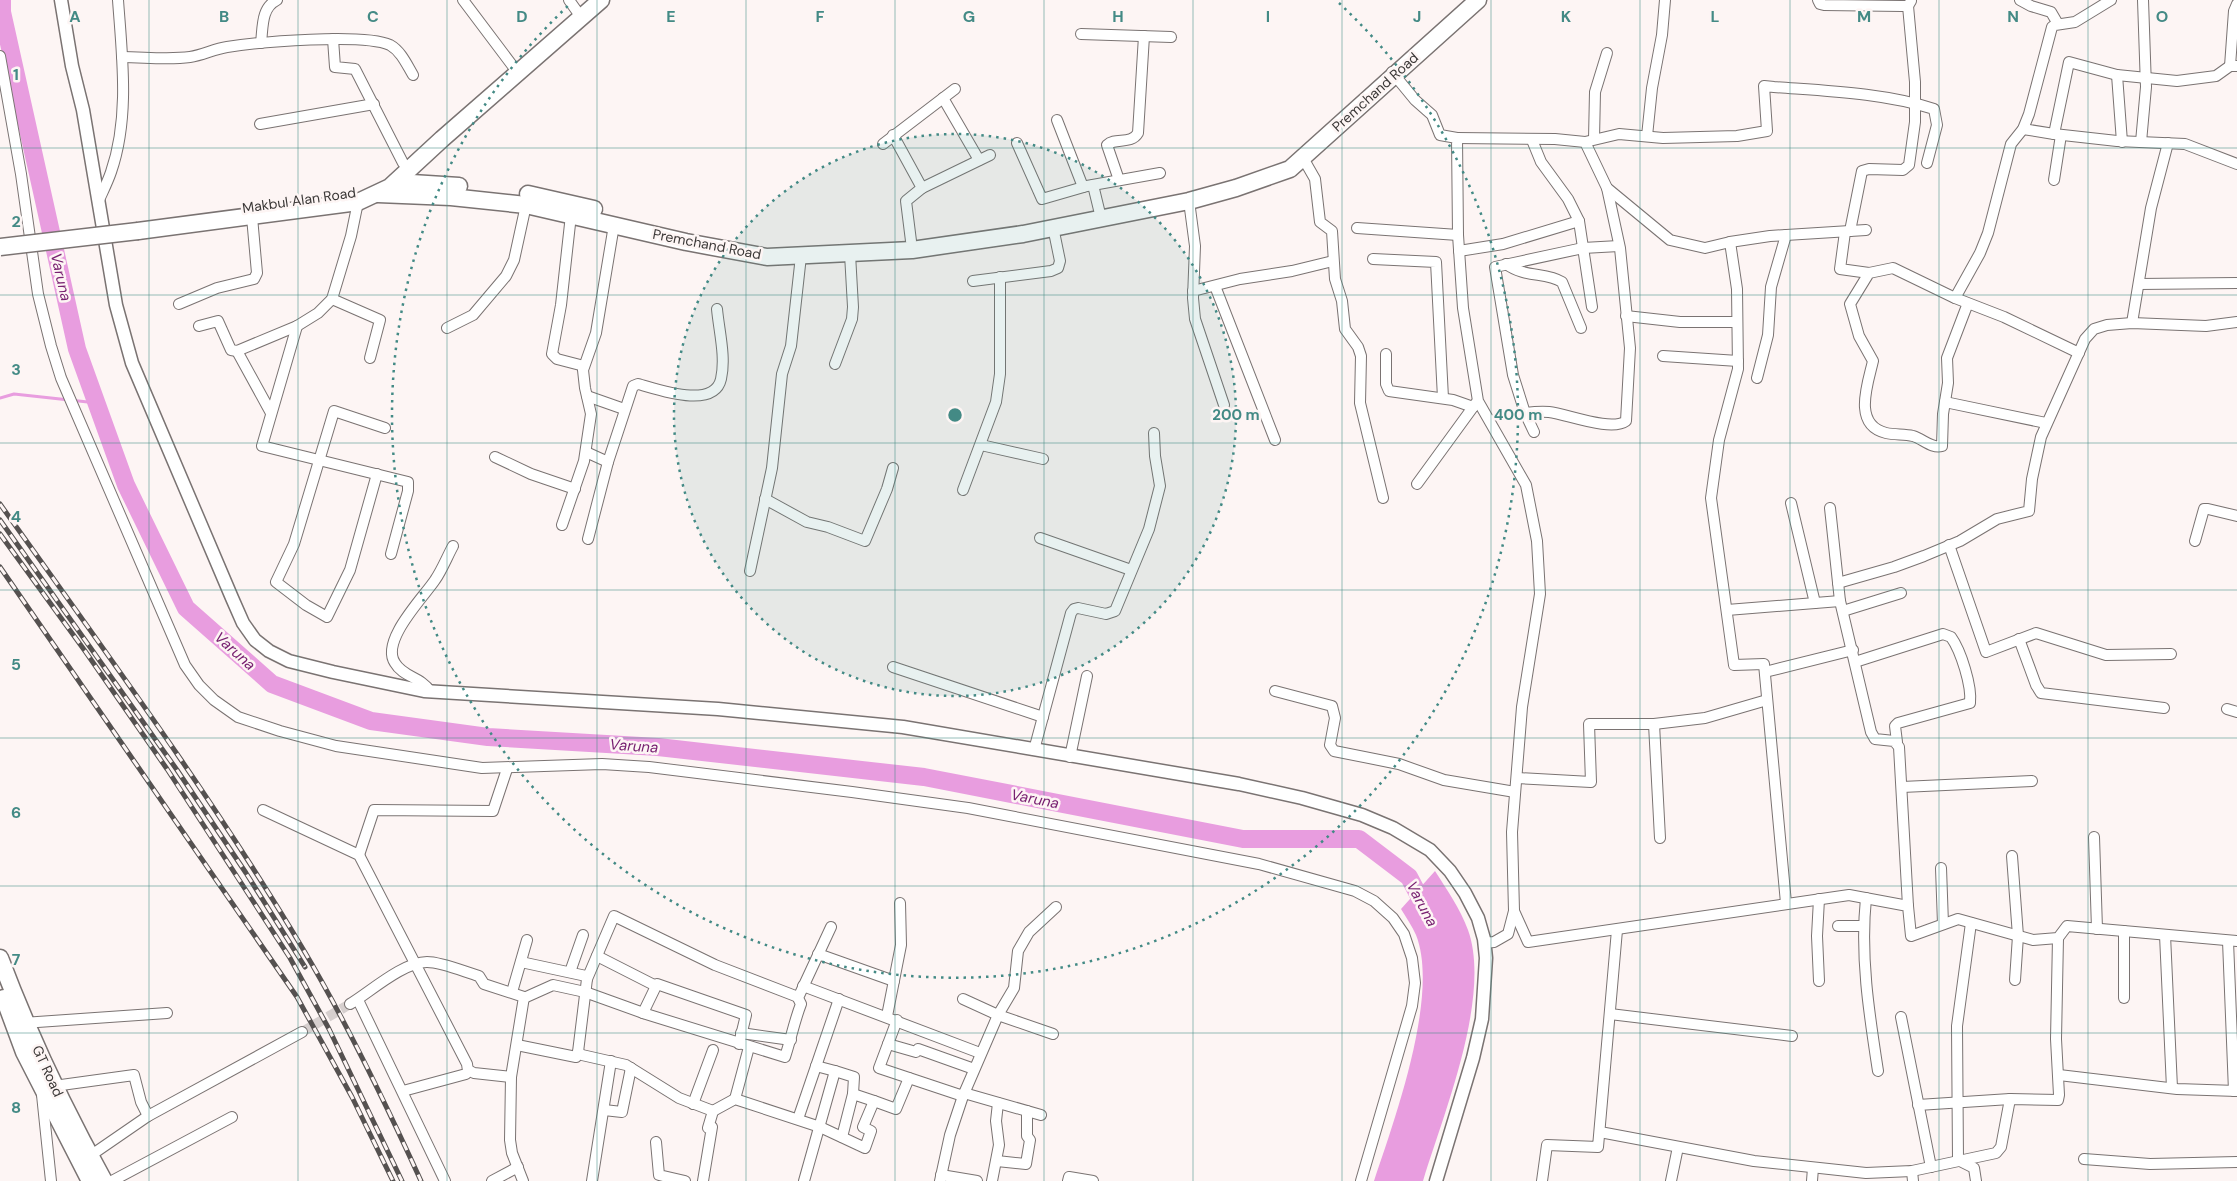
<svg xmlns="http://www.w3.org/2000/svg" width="2237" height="1181" viewBox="0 0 2237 1181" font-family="'DM Sans',sans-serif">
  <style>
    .water { fill: #e89ddf }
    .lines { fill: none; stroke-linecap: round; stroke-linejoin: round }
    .stream { stroke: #e89ddf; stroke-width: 3 }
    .river { stroke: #e89ddf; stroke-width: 18 }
    .minor-tunnel { stroke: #d6cfce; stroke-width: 10; stroke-dasharray: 10 5; stroke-linecap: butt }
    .minor-casing { stroke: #7a7372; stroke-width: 12 }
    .tertiary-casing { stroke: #7a7372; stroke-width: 15 }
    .trunk-casing { stroke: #7a7372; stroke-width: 19 }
    .minor { stroke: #fff; stroke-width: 10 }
    .tertiary { stroke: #fff; stroke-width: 12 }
    .trunk { stroke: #fff; stroke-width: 16 }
    .rail-casing { stroke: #555150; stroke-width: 5 }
    .rail { stroke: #fdf5f4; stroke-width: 3; stroke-dasharray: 9; stroke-linecap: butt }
    .trunk-bridge-casing { stroke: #7a7372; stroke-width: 19; stroke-linecap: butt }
    .trunk-bridge { stroke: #fff; stroke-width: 16 }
    .grid { fill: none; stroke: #438a85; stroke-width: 1; stroke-opacity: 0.55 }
    .ring { fill: none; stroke: #438a85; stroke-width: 2.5; stroke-dasharray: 2.5 5 }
    .labels { text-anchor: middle; stroke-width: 5; stroke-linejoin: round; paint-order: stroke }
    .street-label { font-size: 14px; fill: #3b3837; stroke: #fdf5f4 }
    .water-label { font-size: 15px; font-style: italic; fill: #782171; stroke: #fdf5f4 }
    .grid-label { font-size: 16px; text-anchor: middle; font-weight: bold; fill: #438a85; stroke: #fdf5f4; stroke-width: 5; stroke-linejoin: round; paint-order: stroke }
    .centre { fill: #438a85; stroke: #fdf5f4; stroke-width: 2.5 }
    .ring-label { font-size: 15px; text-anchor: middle; font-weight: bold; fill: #438a85; stroke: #fdf5f4; stroke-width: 5; stroke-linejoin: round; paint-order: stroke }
  </style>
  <rect width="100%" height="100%" fill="#fdf5f4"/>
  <path class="water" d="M 1435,871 C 1447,890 1460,908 1468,930 C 1492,997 1443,1115 1423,1181 L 1374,1181 C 1394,1121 1440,995 1416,935 C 1412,926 1406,917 1401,909 Z"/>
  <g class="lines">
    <path class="stream" d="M 0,398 L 14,394 L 97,403"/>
    <path class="river" d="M 2,0 L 2,12 L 77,349 L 126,485 L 186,608 L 272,684 L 371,721 L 488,737 L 658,747 L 924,777 L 1243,839 L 1359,839 L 1409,877 L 1428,913"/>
    <path class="minor-tunnel" d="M 302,1032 L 350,1004"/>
    <g class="minor-casing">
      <g id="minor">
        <path d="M 463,0 L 518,73"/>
        <path d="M 569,0 L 581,17"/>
        <path d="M 1818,0 L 1820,4 L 1824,5 L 1902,6 L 1908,6 L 1911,1"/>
        <path d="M 2020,0 L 2031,6 L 2051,12 L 2058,24"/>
        <path d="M 1081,34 L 1171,37"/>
        <path d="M 333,39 L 335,67 L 355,69 L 403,163"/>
        <path d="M 261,43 C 263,27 261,8 277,0"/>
        <path d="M 0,56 L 21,174 L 38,294 L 51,346 L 61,378 L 185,665 L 199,685 L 214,700 L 238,717 L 280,731 L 336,746 L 482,768 L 602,764 L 649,767 L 852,792 L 968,808 L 1259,864 L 1355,891 L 1374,901 L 1393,918 L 1404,934 L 1412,958 L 1415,983 L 1412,1006 L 1361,1181"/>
        <path d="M 122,57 C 144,57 168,60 190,57 C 203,55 214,49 227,47 C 258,42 364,33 390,45 C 401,51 407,65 413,75"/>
        <path d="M 2230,66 L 2234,11 L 2237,4"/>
        <path d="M 2237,66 L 2230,66 L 2216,76 L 2177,81 L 2117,75 L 2069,62 L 2054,134 L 2117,141 L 2185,144 L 2237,164"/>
        <path d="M 1392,72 L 1415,100 L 1432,115 L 1440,135 L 1457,138 L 1458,235 L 1463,308 L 1478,401 L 1526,485 L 1537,541 L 1540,594 L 1522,707 L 1512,832 L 1514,911 L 1528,942 L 1849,895 L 1908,906 L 1911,936 L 1958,919 L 2033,940 L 2058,938 L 2067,926 L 2237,941"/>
        <path d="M 2117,75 L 2122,142"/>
        <path d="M 943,98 L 979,160"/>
        <path d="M 1057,120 L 1083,187"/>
        <path d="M 260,124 L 374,104"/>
        <path d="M 2023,129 L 2054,134"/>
        <path d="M 893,135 L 922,188 L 906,201 L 911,241"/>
        <path d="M 1647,136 L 1652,88 L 1662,35 L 1665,0"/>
        <path d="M 1457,138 L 1555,139 L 1585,142 L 1607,188 L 1670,240 L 1705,248 L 1730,242 L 1770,236 L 1866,230"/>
        <path d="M 1594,139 L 1595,92 L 1607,53"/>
        <path d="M 1532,140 L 1541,162 L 1568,199 L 1579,221 L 1592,307"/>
        <path d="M 1585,142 L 1619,134 L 1663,138 L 1737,136 L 1767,131 L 1764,86 L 1774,87 C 1827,91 1884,93 1934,109 L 1937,125 L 1927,163"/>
        <path d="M 2141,142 L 2146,87 L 2143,0"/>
        <path d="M 1017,143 L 1042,199 L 1087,186 L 1160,173"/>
        <path d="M 883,144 L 955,89"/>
        <path d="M 1303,158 L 1315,179 L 1320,222 L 1332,231 L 1335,279 L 1342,301 L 1345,329 L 1358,347 L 1361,356 L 1360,403 L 1383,498"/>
        <path d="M 1119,180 L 1107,145 C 1115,137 1131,145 1138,133 L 1144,36"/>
        <path d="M 2054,180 L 2061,135"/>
        <path d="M 1093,185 L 1101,218"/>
        <path d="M 922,188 L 990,155"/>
        <path d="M 99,200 C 103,191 108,181 111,172 C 130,117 122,56 118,0"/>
        <path d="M 1189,201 L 1195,246 L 1193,298 L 1195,319 L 1224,405"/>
        <path d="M 571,215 L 561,305 L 552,354 L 557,359 L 584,366"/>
        <path d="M 1357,228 L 1458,235"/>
        <path d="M 1850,231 L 1862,171 L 1869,169 L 1903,170 L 1909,165 L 1915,122 L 1915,82 L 1908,6"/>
        <path d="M 1845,232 L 1840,269 L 1869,273"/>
        <path d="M 1730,242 L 1737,289 L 1738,369 L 1719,440 L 1711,498 L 1734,665 L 1764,664 L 1786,903"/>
        <path d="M 1459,251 L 1503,244 L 1579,221"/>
        <path d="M 1373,259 L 1436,262 L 1443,398"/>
        <path d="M 1506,264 C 1525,278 1546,272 1562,282 L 1581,328"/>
        <path d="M 973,281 L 1051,271 L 1058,268 L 1060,261 L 1053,227"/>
        <path d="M 2139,284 L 2237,283"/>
        <path d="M 1215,286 L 1275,440"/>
        <path d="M 1193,291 L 1240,279 L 1292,271 L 1333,261"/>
        <path d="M 1955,298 L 1980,253 L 1988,233 L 2011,144 L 2023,129 L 2029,114 L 2052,27 L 2055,25 L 2075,22 L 2111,0"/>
        <path d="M 332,299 L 380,320 L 370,358"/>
        <path d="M 1968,303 L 1947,358 L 1948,383 L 1943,414 L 1942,446 C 1932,449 1923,439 1913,436 C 1904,434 1895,435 1886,433 C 1852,425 1868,383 1873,361 L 1859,336 L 1850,304 L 1869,273 L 1893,268 L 1955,298 L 2004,317 L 2079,353"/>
        <path d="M 179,304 L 217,288 L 254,279 L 257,273 L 252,217"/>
        <path d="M 1626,316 L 1680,322 L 1737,322"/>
        <path d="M 2132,323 L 2151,208 L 2168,143"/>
        <path d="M 199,326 L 218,321 L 231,350 L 237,351 L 297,326 L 318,313 L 332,299 L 351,236 L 358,202"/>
        <path d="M 297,326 L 262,446 L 408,482 L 408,491 L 391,554"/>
        <path d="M 447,328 L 473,315 L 506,276 L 514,260 L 526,205"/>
        <path d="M 237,351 L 271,413"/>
        <path d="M 1386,354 L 1386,384 L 1389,391 L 1453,400 L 1473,407"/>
        <path d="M 1663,356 L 1738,361"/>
        <path d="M 835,364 L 852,319 L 853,307 L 850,254"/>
        <path d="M 1757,378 L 1768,335 L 1771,287 L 1786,235"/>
        <path d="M 587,396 L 624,409"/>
        <path d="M 1945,402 L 2046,423"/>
        <path d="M 1525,413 C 1533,412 1541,411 1549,412 C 1567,414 1611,432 1626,421 L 1630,348 L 1620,248 L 1607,188"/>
        <path d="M 1534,432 L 1525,413 L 1513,375 L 1495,267 L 1583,248 L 1619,246"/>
        <path d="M 981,445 L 1043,459"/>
        <path d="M 586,452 L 608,462"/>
        <path d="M 495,457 L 531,474 L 575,489"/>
        <path d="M 377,474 L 350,570 L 327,617 L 306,605 L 276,582 L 294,544 L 334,411 L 385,428"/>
        <path d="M 1417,484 L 1476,403"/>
        <path d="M 963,490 L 996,402 L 1000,374 L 1000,277"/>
        <path d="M 765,499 L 807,522 L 828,527 L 865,541 L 887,489 L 893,468"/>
        <path d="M 1791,503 L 1815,603"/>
        <path d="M 1830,508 L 1840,601 L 1871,732 L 1875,739 L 1894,741 L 1899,747 L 1908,906"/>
        <path d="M 562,525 L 584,461 L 591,414 L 585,388 L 583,370 L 596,333 L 614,225"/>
        <path d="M 1040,538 L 1131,570"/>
        <path d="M 588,539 L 608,462 L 633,386 L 638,384 C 657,389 714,410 721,379 C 726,357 719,331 717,309"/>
        <path d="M 2195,541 L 2204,509 L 2208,509 L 2237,516"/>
        <path d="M 1949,545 L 1986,652 L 2036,633 L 2106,655 L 2171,654"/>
        <path d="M 750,571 L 772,468 L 782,374 L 791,346 L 801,256"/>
        <path d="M 1838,583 L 1894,567 L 1924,556 L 1960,541 L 1997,519 L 2029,511 L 2032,479 L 2041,437 L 2085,339 L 2094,329 L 2107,325 L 2132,323 L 2206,326 L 2237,322"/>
        <path d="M 1727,610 L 1840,601"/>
        <path d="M 1843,611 L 1901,593"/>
        <path d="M 2019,639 L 2036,685 L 2041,693 L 2164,708"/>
        <path d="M 1855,662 L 1943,634 L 1951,637 C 1961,651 1972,686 1970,703 L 1898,723 L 1895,726 L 1897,742"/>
        <path d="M 893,667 L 1043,717"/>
        <path d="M 1765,672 L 1853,650"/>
        <path d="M 430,691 C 421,677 403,677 395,663 C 380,641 423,598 435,580 C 442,570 447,557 453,546"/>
        <path d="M 1275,691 L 1332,706 L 1335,718 L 1330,745 L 1334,751 L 1399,764 L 1444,780 L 1515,792"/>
        <path d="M 2227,709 L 2237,712"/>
        <path d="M 1654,724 L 1660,838"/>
        <path d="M 1034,750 L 1071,613 L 1074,609 L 1078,608 L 1106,614 L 1115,611 L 1149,529 L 1160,486 L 1155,456 L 1154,433"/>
        <path d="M 1070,757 L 1087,676"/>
        <path d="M 1517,778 L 1591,782 L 1589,724 L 1654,724 L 1705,718 L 1767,700"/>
        <path d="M 1902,787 L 2032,781"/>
        <path d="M 263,810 L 359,855 L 467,1064 L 468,1071 L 466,1074 L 403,1091"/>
        <path d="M 2094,837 L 2097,929"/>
        <path d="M 359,855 L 374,810 L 493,811 L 507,769"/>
        <path d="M 2012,856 L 2018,936 L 2015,980"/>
        <path d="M 1941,868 L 1943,924"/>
        <path d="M 1866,898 C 1860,956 1869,1013 1878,1071"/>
        <path d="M 1819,899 L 1817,936 L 1819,981"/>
        <path d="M 1971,923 L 1957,1026 L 1958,1160 L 1974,1168 L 1976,1181"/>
        <path d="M 1838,926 L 1863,926"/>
        <path d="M 2124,931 L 2124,998"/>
        <path d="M 2165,935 L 2172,1088"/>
        <path d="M 2228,941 L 2234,1091"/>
        <path d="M 1484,943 L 1494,942 L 1508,934 L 1514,911"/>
        <path d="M 818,954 L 894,981"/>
        <path d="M 597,956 L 656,986"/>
        <path d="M 521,962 L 586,976 L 587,979"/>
        <path d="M 570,972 L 583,935"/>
        <path d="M 803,986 L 980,1053"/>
        <path d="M 512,992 L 527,940"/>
        <path d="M 524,998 L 553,985 L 585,992 L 646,1014 L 785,1057 C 791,1039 794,1022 801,1004 L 798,998 L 831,927"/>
        <path d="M 963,999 L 998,1015 L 1053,1034"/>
        <path d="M 358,1000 L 445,1181"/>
        <path d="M 350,1004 C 370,992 403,962 427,962 C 442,962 465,972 479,976 L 484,984 L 524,997 L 511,1077 L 510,1140 L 512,1153 L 523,1181"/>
        <path d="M 643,1013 L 657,984 L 746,1015 L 739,1044"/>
        <path d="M 1610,1014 L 1792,1036"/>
        <path d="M 887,1016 L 901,945 L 900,903"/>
        <path d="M 1901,1017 L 1931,1167"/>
        <path d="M 897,1020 L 879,1068 L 963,1096"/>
        <path d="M 23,1023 L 167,1013"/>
        <path d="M 741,1033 L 791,1040"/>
        <path d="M 888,1044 L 916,1052 L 918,1049 L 974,1069"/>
        <path d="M 517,1045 L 576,1057 L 578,1052 L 587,979 L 614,916 L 715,965 L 798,997"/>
        <path d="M 578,1052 L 582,1055 L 626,1065 L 679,1098 L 713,1111 L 708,1128 L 712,1127 L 703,1181"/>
        <path d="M 468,1070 L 474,1073 L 511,1077"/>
        <path d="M 835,1071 L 854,1077 L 853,1094"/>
        <path d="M 2059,1075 L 2177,1089 L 2237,1091"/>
        <path d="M 54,1086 L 134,1075 L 141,1102 L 148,1116"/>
        <path d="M 964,1093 L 1041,1115"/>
        <path d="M 42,1095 L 51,1181"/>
        <path d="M 735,1099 L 749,1047"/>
        <path d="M 693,1104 L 713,1050"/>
        <path d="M 1918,1105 L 2010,1099 L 2058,1100 L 2059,1095 L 2056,1039 L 2058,938"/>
        <path d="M 604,1110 L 622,1112 L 631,1068"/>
        <path d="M 713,1111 L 735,1099 L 820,1127 L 865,1148 L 871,1131 L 863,1127 L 874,1101 L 896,1109 L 909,1078"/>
        <path d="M 798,1119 L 839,999"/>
        <path d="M 1600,1132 L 1754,1161 L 1866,1173 L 1912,1171 L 1996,1153 L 2001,1147 L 2010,1099"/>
        <path d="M 842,1137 L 853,1094 L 874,1101"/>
        <path d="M 656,1142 L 659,1175 L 685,1181"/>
        <path d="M 87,1158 L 148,1116 L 302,1032"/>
        <path d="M 2084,1159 L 2150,1164 L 2237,1162"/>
        <path d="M 997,1161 L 1026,1164 L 1030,1140 L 1027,1136 L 1027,1111"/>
        <path d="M 1912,1171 L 1913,1181"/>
        <path d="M 941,1175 L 977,1181"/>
        <path d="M 112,1181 L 232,1117"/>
        <path d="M 492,1181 L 518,1167"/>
        <path d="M 592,1181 L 611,1061"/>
        <path d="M 804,1181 L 835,1071 L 816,1066"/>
        <path d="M 940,1181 L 950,1135 L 963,1096 L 998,1015 L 1014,988 L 1018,951 L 1029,932 L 1056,907"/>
        <path d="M 992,1181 L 999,1145 L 996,1121 L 998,1103"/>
        <path d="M 1068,1181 L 1069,1177 L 1093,1181"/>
        <path d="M 1542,1181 L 1547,1145 L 1598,1147 L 1617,930"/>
        <path d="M 1671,1181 L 1678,1147"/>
        <path d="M 1812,1181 L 1813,1168"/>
      </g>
    </g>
    <g class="tertiary-casing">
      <path id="tertiary" d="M 61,0 L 72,66 L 83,110 L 116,305 L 132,363 L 232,598 L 243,623 L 255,640 L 269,651 L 289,661 L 333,672 L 424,691 L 718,709 L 903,727 L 1239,784 L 1302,798 L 1362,815 L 1393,828 L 1430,850 L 1450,871 L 1465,893 L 1478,918 L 1484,939 L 1486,958 L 1482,1019 L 1473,1058 L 1436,1181"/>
    </g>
    <g class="trunk-casing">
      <g id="trunk">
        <path d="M 396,182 L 459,186"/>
        <path d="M 378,194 L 451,197 L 526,205 L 686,242 L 767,257 L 912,250 L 1023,234 L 1189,201 L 1236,188 L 1290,169 L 1478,0"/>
        <path d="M 528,194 L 594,209"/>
        <path d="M 138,231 L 358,202 L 390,187 L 442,139 L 601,0"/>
        <path d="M 0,958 C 29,1035 64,1109 104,1181"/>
        <path d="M 4,998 L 24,1052 L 90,1181"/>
      </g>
    </g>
    <use href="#minor" class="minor"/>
    <use href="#tertiary" class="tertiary"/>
    <use href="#trunk" class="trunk"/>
    <g class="rail-casing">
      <g id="rail">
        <path d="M 0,504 C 104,650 211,795 303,949 C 347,1023 385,1102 421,1181"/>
        <path d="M 0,520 L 177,770 L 246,873 L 305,967"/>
        <path d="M 0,534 L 85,651 L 167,769 L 290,958 L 329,1029 L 402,1181"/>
        <path d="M 0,567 L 297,997 L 352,1097 L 393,1181"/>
      </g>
    </g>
    <use href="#rail" class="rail"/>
    <g class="trunk-bridge-casing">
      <path id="trunk-bridge" d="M 0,247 L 138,231"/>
    </g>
    <use href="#trunk-bridge" class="trunk-bridge"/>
  </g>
  <path class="grid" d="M 149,0 L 149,1181M 298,0 L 298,1181M 447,0 L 447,1181M 597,0 L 597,1181M 746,0 L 746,1181M 895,0 L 895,1181M 1044,0 L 1044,1181M 1193,0 L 1193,1181M 1342,0 L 1342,1181M 1491,0 L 1491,1181M 1640,0 L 1640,1181M 1790,0 L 1790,1181M 1939,0 L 1939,1181M 2088,0 L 2088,1181M 0,148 L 2237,148M 0,295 L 2237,295M 0,443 L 2237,443M 0,590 L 2237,590M 0,738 L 2237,738M 0,886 L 2237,886M 0,1033 L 2237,1033"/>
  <circle cx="955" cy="415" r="281" fill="#438a85" fill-opacity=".12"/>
  <g class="ring">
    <circle cx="955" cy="415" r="281"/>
    <path d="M1339 3A563 563 0 1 1 571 3"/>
  </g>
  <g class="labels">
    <g class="street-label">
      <text transform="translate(1375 92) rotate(-42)" y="5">Premchand Road</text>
      <text transform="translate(299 200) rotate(-8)" y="5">Makbul Alan Road</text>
      <text transform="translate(707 244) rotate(11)" y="5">Premchand Road</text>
      <text transform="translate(48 1071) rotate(65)" y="5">GT Road</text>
    </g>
    <g class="water-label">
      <text transform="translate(61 277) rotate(77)" y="5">Varuna</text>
      <text transform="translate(235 651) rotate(42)" y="5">Varuna</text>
      <text transform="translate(634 746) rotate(4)" y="5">Varuna</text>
      <text transform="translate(1035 799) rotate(11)" y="5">Varuna</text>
      <text transform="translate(1422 904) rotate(62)" y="5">Varuna</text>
    </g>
  </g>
  <g class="grid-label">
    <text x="75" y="22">A</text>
    <text x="224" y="22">B</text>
    <text x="373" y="22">C</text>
    <text x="522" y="22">D</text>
    <text x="671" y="22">E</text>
    <text x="820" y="22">F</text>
    <text x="969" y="22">G</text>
    <text x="1118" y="22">H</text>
    <text x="1268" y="22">I</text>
    <text x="1417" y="22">J</text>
    <text x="1566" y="22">K</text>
    <text x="1715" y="22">L</text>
    <text x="1864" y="22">M</text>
    <text x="2013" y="22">N</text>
    <text x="2162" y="22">O</text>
    <text x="16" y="80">1</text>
    <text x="16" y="227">2</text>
    <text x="16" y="375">3</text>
    <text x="16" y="522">4</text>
    <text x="16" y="670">5</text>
    <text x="16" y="818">6</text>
    <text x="16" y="965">7</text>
    <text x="16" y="1113">8</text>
  </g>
  <circle cx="955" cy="415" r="8" class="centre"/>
  <g class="ring-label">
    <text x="1236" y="420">200 m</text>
    <text x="1518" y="420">400 m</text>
  </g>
</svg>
